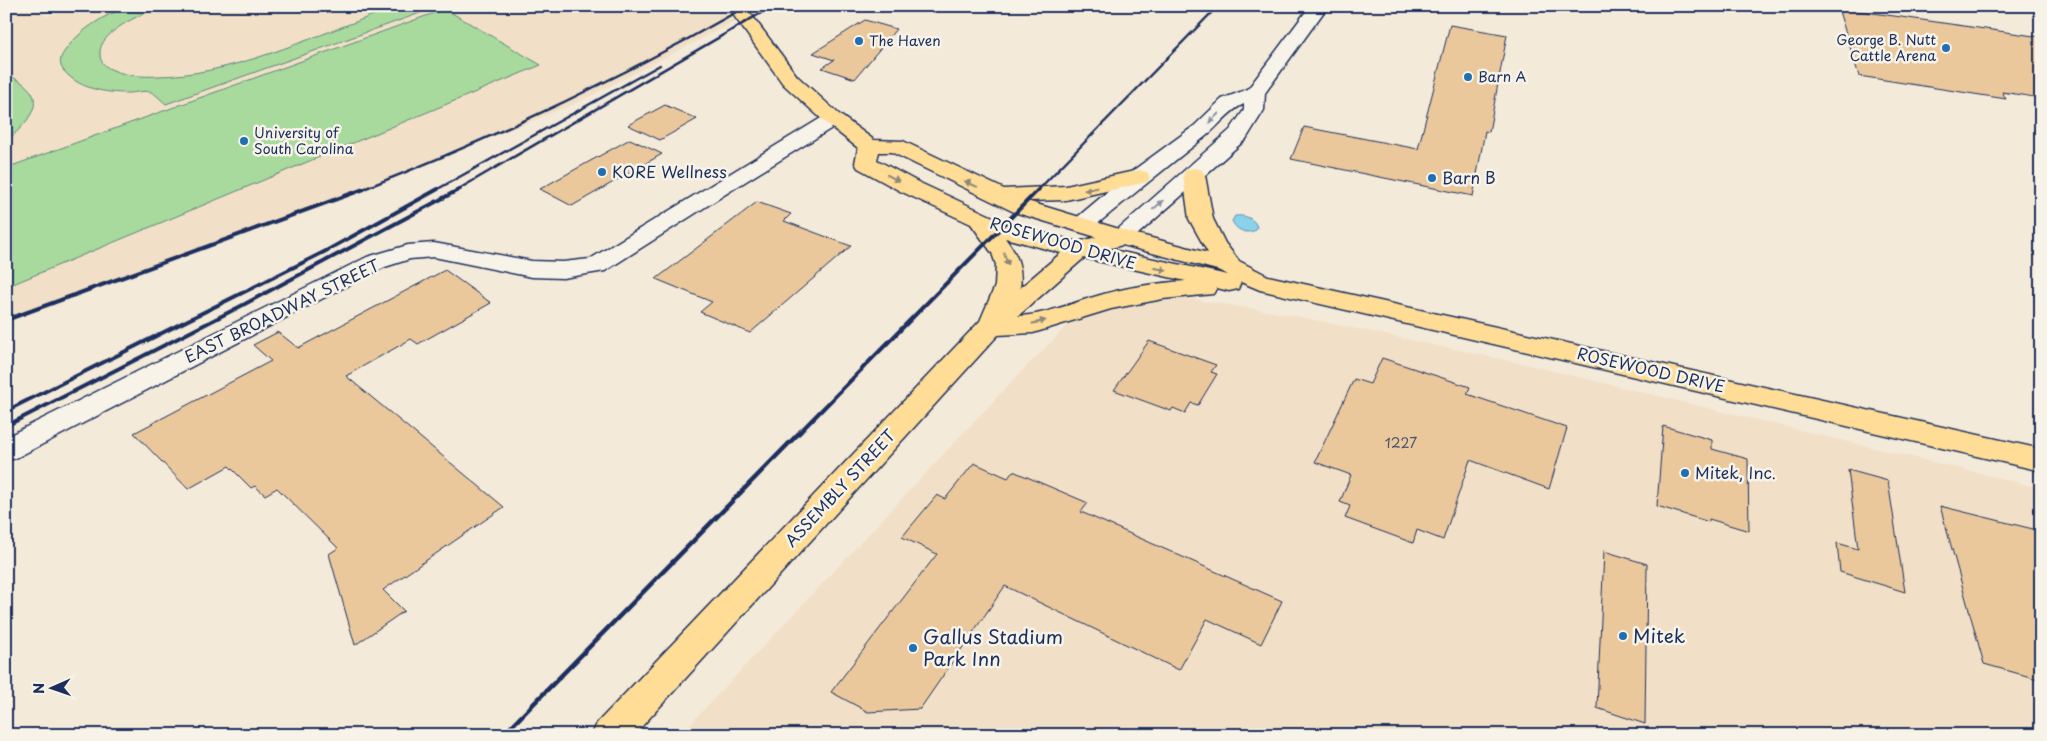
<svg xmlns="http://www.w3.org/2000/svg" width="2047" height="741" viewBox="0 0 2047 741" font-family="'Playpen Sans',sans-serif">
  <style>
    .built { fill: #f1e0c7 }
    .green { fill: #a7da9c; stroke: #61847d }
    .water { fill: #89d2ea; stroke: #5d91b2 }
    .building { fill: #eac89c; stroke: #1b2f5e }
    .lines { fill: none; stroke-linecap: round; stroke-linejoin: round }
    .minor-casing { stroke: #1b2f5e; stroke-width: 3 }
    .major-casing { stroke: #1b2f5e; stroke-width: 3 }
    .minor { fill: #f7f3e8; fill-rule: evenodd }
    .major { fill: #ffdd96; fill-rule: evenodd }
    .rail-far2 { stroke: #1b2f5e; stroke-width: 2.5 }
    .rail-far1 { stroke: #1b2f5e; stroke-width: 4 }
    .rail { stroke: #1b2f5e; stroke-width: 4.5 }
    .oneway { fill: #8991a3 }
    .oneway2 { fill: #8d867a }
    .poi-dot { fill: #1f6fb2; stroke: #f7f3e8; stroke-width: 2 }
    .labels { text-anchor: middle; stroke-width: 5; stroke-linejoin: round; paint-order: stroke }
    .far-poi-label { font-size: 14px; fill: #1b2f5e; stroke: #f7f3e8; text-anchor: start }
    .number-label { font-size: 14px; fill: #4f556e }
    .poi-label { font-size: 16px; fill: #1b2f5e; stroke: #f7f3e8; text-anchor: start }
    .street-label { font-size: 16px; fill: #1b2f5e; stroke: #f7f3e8 }
    .near-poi-label { font-size: 19px; fill: #1b2f5e; stroke: #f7f3e8; text-anchor: start }
  </style>
  <rect width="100%" height="100%" fill="#f4ead9"/>
  <filter id="ink" filterUnits="userSpaceOnUse"><feTurbulence type="fractalNoise" baseFrequency=".02" numOctaves="2"/><feDisplacementMap in="SourceGraphic" scale="10" xChannelSelector="R" yChannelSelector="G"/><feConvolveMatrix kernelMatrix="1 2 1 2 8 2 1 2 1" color-interpolation-filters="sRGB"/></filter>
  <g filter="url(#ink)">
    <g class="built">
      <path d="M 6,6 L 36,6 L 47,16 L 79,6 L 743,6 L 748,15 L 579,102 L 385,180 L 6,319 Z"/>
      <path d="M 1180,297 L 1291,315 L 1529,365 L 2041,488 L 2041,735 L 680,735 L 1014,379 L 1068,325 L 1116,305 Z"/>
    </g>
    <g class="green">
      <path d="M 129,6 L 163,6 C 146,12 98,31 100,54 C 100,62 105,67 113,70 C 127,76 143,77 158,76 C 227,75 294,44 358,21 C 371,16 384,10 398,7 C 410,4 427,6 440,6 L 166,104 C 162,101 156,94 151,92 C 145,90 135,93 128,93 C 106,93 80,89 65,72 C 59,66 59,59 64,52 C 79,30 104,15 129,6 Z"/>
      <path d="M 445,9 L 541,65 L 6,287 L 6,168 Z"/>
      <path d="M 6,74 C 52,94 35,116 6,142 Z"/>
    </g>
    <path class="water" d="M 1235,216 C 1245,215 1254,218 1257,227 L 1256,230 C 1246,235 1236,230 1232,221 Z"/>
    <g class="building">
      <path d="M 1838,8 L 2041,37 L 2041,98 L 2002,92 L 2006,99 L 1859,76 Z"/>
      <path d="M 865,20 L 896,29 L 855,79 L 822,68 L 834,60 L 813,53 Z"/>
      <path d="M 1450,25 L 1507,35 L 1489,132 L 1485,131 L 1473,196 L 1291,159 L 1304,127 L 1418,149 Z"/>
      <path d="M 665,105 L 697,119 L 660,140 L 628,125 Z"/>
      <path d="M 630,139 L 662,154 L 572,206 L 540,189 Z"/>
      <path d="M 757,202 L 791,214 L 784,221 L 851,246 L 750,333 L 700,312 L 712,302 L 656,279 Z"/>
      <path d="M 445,270 L 491,303 L 418,344 L 411,339 L 346,376 L 504,507 L 383,590 L 404,611 L 355,645 L 329,554 L 338,548 L 277,488 L 265,495 L 255,486 L 251,488 L 229,466 L 188,489 L 134,433 L 271,361 L 253,345 L 278,332 L 298,348 Z"/>
      <path d="M 1149,341 L 1216,365 L 1211,372 L 1217,374 L 1198,405 L 1191,403 L 1185,413 L 1173,408 L 1171,411 L 1114,390 Z"/>
      <path d="M 1382,358 L 1470,387 L 1467,394 L 1567,428 L 1549,489 L 1470,460 L 1443,540 L 1417,530 L 1413,543 L 1345,518 L 1350,506 L 1340,502 L 1351,475 L 1315,462 L 1354,379 L 1370,384 Z"/>
      <path d="M 1663,426 L 1712,440 L 1712,449 L 1748,459 L 1749,531 L 1709,519 L 1709,522 L 1657,506 Z"/>
      <path d="M 974,463 L 1008,478 L 1013,471 L 1088,503 L 1081,512 L 1282,601 L 1261,644 L 1207,619 L 1179,670 L 1005,586 L 920,709 L 868,712 L 831,692 L 937,554 L 902,537 L 937,495 L 945,499 Z"/>
      <path d="M 1848,470 L 1888,481 L 1905,592 L 1840,572 L 1837,543 L 1858,549 Z"/>
      <path d="M 1940,506 L 2041,531 L 2041,680 L 1984,664 Z"/>
      <path d="M 1604,551 L 1647,564 L 1645,724 L 1597,708 Z"/>
    </g>
    <g class="lines">
      <g class="minor-casing">
        <g id="minor">
          <path d="M 1310,6 L 1328,6 L 1265,93 L 1264,110 L 1246,139 L 1129,242 L 1121,244 L 1113,242 L 1109,237 L 1230,130 L 1244,110 L 1244,104 C 1229,110 1219,126 1206,136 C 1167,167 1128,198 1090,230 L 1082,232 L 1074,230 L 1070,225 L 1074,220 L 1131,172 L 1194,126 L 1222,99 L 1248,89 Z"/>
          <path d="M 833,113 L 840,115 L 843,119 L 840,123 L 735,188 L 605,271 L 563,278 L 532,277 L 434,257 L 410,259 L 385,267 L 339,290 L 16,458 L 6,461 L 6,437 L 367,257 L 408,245 L 434,243 L 532,261 L 563,262 L 590,259 L 826,115 Z"/>
        </g>
      </g>
      <g class="major-casing">
        <path id="major" d="M 727,6 L 745,6 L 797,76 L 840,115 L 874,140 L 903,141 L 1004,189 L 1066,186 L 1139,170 L 1147,172 L 1150,177 L 1147,182 L 1066,200 L 1028,201 L 1030,202 L 1129,232 L 1208,253 L 1189,219 L 1183,175 L 1186,170 L 1194,168 L 1202,170 L 1205,175 L 1213,219 L 1225,243 L 1239,261 L 1268,276 L 2041,449 L 2041,471 L 1260,290 L 1241,282 L 1238,289 L 1229,291 L 1217,288 L 1213,294 L 1163,299 L 1111,309 L 1033,333 L 998,335 L 634,735 L 592,735 L 597,723 L 980,321 L 995,286 L 996,265 L 992,253 L 971,224 L 900,191 L 858,168 L 855,163 L 858,148 L 826,123 L 783,84 ZM 879,152 L 891,152 L 1014,212 L 1096,237 L 1078,242 L 1008,224 L 916,181 L 877,160 ZM 1005,238 L 1061,253 L 1020,288 C 1023,267 1017,254 1005,238 ZM 1122,245 L 1221,271 L 1228,275 L 1108,249 ZM 1084,258 L 1186,281 C 1157,283 1126,287 1097,296 C 1072,303 1045,315 1018,316 Z"/>
      </g>
      <use href="#minor" class="minor"/>
      <use href="#major" class="major"/>
      <g class="rail-far2">
        <path d="M 361,190 C 494,138 623,77 747,6"/>
        <path d="M 436,190 L 660,65"/>
        <path d="M 457,190 L 773,6"/>
        <path d="M 1038,190 L 1218,6"/>
      </g>
      <g class="rail-far1">
        <path d="M 6,320 L 364,189"/>
        <path d="M 6,411 L 324,252 L 438,189"/>
        <path d="M 6,426 L 243,305 L 460,189"/>
        <path d="M 800,432 L 1039,189"/>
      </g>
      <path class="rail" d="M 503,735 L 801,431"/>
    </g>
    <defs><path id="oneway-solid" d="M-6-.8H1V-3.2L6.5 0L1 3.2V.8H-6Z" transform="scale(1.25)"/></defs>
    <g class="oneway">
      <use href="#oneway-solid" transform="translate(1214 118) rotate(136)"/>
      <use href="#oneway-solid" transform="translate(1158 205) rotate(-41)"/>
    </g>
    <g class="oneway2">
      <use href="#oneway-solid" transform="translate(893 178) rotate(28)"/>
      <use href="#oneway-solid" transform="translate(971 184) rotate(-155)"/>
      <use href="#oneway-solid" transform="translate(1091 189) rotate(169)"/>
      <use href="#oneway-solid" transform="translate(1006 259) rotate(71)"/>
      <use href="#oneway-solid" transform="translate(1160 269) rotate(12)"/>
      <use href="#oneway-solid" transform="translate(1039 322) rotate(-14)"/>
    </g>
  </g>
  <g class="poi-dot">
    <circle cx="859" cy="41" r="5"/>
    <circle cx="1946" cy="48" r="5"/>
    <circle cx="1468" cy="77" r="5"/>
    <circle cx="244" cy="141" r="5"/>
    <circle cx="602" cy="172" r="5"/>
    <circle cx="1432" cy="178" r="5"/>
    <circle cx="1685" cy="473" r="5"/>
    <circle cx="1623" cy="636" r="5"/>
    <circle cx="913" cy="648" r="5"/>
  </g>
  <g class="labels">
    <g class="far-poi-label">
      <text x="1936" y="45" text-anchor="end">George B. Nutt<tspan x="1936" dy="16">Cattle Arena</tspan></text>
      <text x="869" y="46">The Haven</text>
      <text x="1478" y="82">Barn A</text>
      <text x="254" y="138">University of<tspan x="254" dy="16">South Carolina</tspan></text>
    </g>
    <g class="number-label">
      <text x="1401" y="448">1227</text>
    </g>
    <g class="poi-label">
      <text x="612" y="178">KORE Wellness</text>
      <text x="1442" y="184">Barn B</text>
      <text x="1695" y="479">Mitek, Inc.</text>
    </g>
    <g class="street-label">
      <text transform="translate(1063 243) rotate(16)" y="6">ROSEWOOD DRIVE</text>
      <text transform="translate(282 311) rotate(-26)" y="6">EAST BROADWAY STREET</text>
      <text transform="translate(1651 370) rotate(13)" y="6">ROSEWOOD DRIVE</text>
      <text transform="translate(840 488) rotate(-47)" y="6">ASSEMBLY STREET</text>
    </g>
    <g class="near-poi-label">
      <text x="1633" y="643">Mitek</text>
      <text x="923" y="644">Gallus Stadium<tspan x="923" dy="22">Park Inn</tspan></text>
    </g>
  </g>
  <rect width="2047" height="741" fill="none" stroke="#f7f3e8" stroke-width="25"/>
  <rect x="12" y="12" width="2022" height="716" fill="none" stroke="#1b2f5e" stroke-width="2" filter="url(#ink)"/>
  <g transform="translate(52 688) rotate(268)" stroke="#f7f3e8" stroke-width="4" paint-order="stroke">
  <path d="M0-4L9 19L0 12L-9 19Z" fill="#1b2f5e"/>
  <text y="-8" font-size="14" font-weight="bold" text-anchor="middle" fill="#1b2f5e">N</text>
  </g>
</svg>
